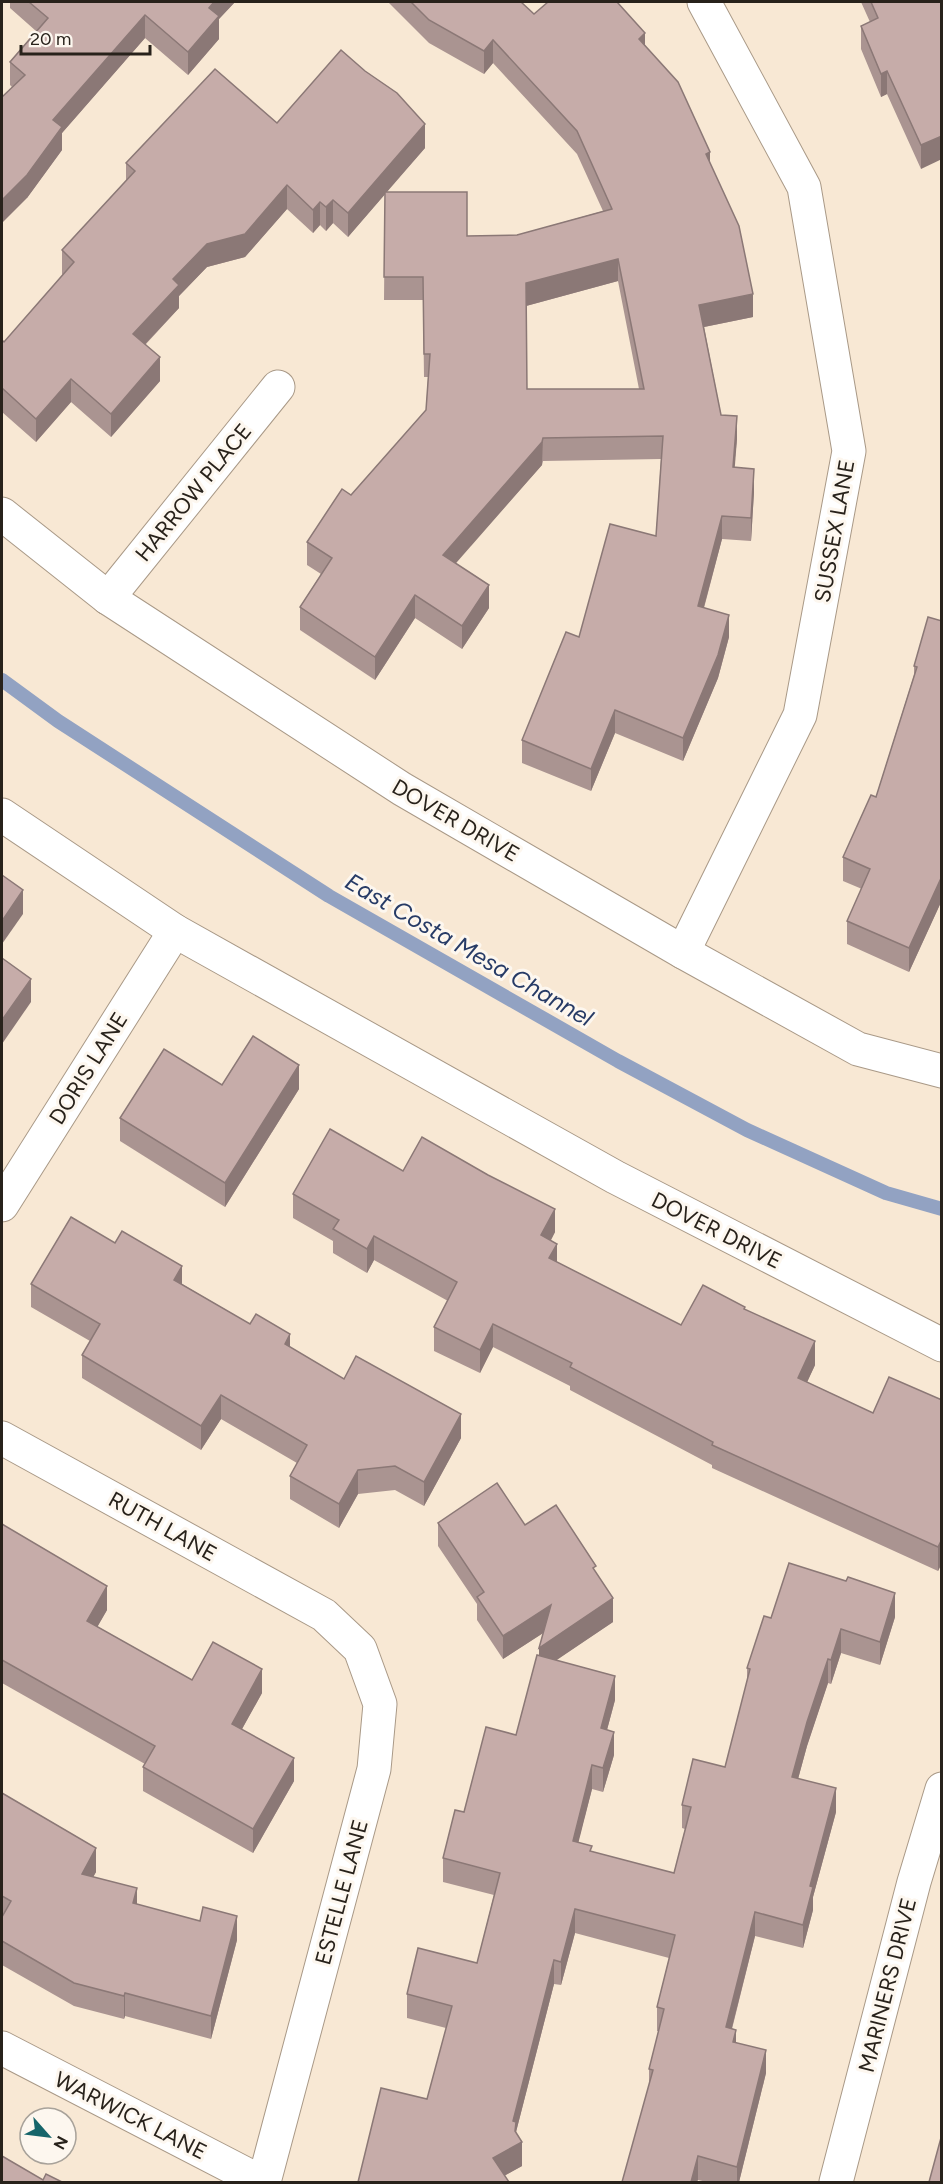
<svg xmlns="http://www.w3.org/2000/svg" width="943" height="2184" viewBox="0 0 943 2184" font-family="Figtree,sans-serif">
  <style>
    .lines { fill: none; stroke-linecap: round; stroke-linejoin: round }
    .stream { stroke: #92a2c2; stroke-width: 14 }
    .street-casing { stroke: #a99987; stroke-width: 35 }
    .secondary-casing { stroke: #a99987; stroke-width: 35 }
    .street { stroke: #fff; stroke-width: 33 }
    .secondary { stroke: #fff; stroke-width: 33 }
    .wall { fill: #aa9491; fill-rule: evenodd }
    .shaded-wall { fill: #8b7876 }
    .building { fill: #c6aca9; stroke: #8b7876; stroke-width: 1.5; fill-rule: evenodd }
    .labels { text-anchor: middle; stroke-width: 6; stroke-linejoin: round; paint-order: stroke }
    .street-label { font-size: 22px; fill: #28221b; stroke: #fdf7ef }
    .water-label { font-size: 24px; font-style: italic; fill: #273b66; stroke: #fdf7ef }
  </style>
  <rect width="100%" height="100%" fill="#f8e8d4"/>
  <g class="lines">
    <path class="stream" d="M 2,680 L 58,721 L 329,896 L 618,1061 L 747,1130 L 886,1193 L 942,1209"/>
    <g class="street-casing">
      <g id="street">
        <path d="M 108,598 L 278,387"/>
        <path d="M 2,815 L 175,931 L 615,1177 L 942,1345"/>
        <path d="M 683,952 L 800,715 L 849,451 L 804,187 L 704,2"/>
        <path d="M 2,1205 L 175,931"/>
        <path d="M 2,1438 L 324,1615 L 360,1649 L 380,1704 L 374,1769 L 264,2182"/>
        <path d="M 2,2048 L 261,2182"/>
      </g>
    </g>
    <g class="secondary-casing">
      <g id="secondary">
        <path d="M 2,514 L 108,598 L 402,789 L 683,952 L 858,1049 L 942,1071"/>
        <path d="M 836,2182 L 914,1882 L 942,1789"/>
      </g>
    </g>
    <use href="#street" class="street"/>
    <use href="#secondary" class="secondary"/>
  </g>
  <g class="wall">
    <path d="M 10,2 L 235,2 L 219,19 L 219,39 L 188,75 L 145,38 L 62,133 L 62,150 L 27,198 L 12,87 L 10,85 L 10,62 L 36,31 L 10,8 Z"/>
    <path d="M 389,2 L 521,2 L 534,14 L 645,45 L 710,163 L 753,317 L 704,327 L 721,415 L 737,439 L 734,467 L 754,492 L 751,541 L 722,539 L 704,608 L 729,637 L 718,678 L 683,761 L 615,733 L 591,791 L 522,763 L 522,740 L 579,637 L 656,536 L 661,459 L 543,461 L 542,465 L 455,563 L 489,608 L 462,649 L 415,618 L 375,680 L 300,630 L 300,607 L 321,574 L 307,565 L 307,542 L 351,495 L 426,410 L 428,377 L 424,377 L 423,300 L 384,300 L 385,194 L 348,237 L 333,223 L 326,231 L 320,225 L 313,233 L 287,209 L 245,257 L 207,267 L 179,296 L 179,308 L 146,344 L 160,381 L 111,437 L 71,402 L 36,442 L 2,412 L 2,340 L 4,342 L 63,275 L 62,274 L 62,250 L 126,181 L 126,163 L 277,123 L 425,148 L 386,192 L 467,236 L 517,235 L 603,211 L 577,154 L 493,63 L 484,74 L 429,43 L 389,3 ZM 618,281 L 639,389 L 527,389 L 526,306 Z"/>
    <path d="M 861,2 L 942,2 L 921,169 L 887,94 L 881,97 L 861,49 L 861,26 L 870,22 Z"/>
    <path d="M 941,247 L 942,247 L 942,274 L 941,271 Z"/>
    <path d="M 942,621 L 942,900 L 909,972 L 847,944 L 847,921 L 862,889 L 843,881 L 843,857 L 876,797 L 914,675 L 914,666 Z"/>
    <path d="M 222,1085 L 299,1089 L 225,1207 L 120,1141 L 120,1118 Z"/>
    <path d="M 403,1171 L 555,1232 L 551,1240 L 557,1262 L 681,1325 L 745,1309 L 815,1365 L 807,1382 L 873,1413 L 942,1400 L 942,1563 L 938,1571 L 712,1468 L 712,1465 L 570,1390 L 570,1386 L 493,1347 L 480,1373 L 434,1351 L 434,1327 L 448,1301 L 374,1260 L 367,1273 L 333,1253 L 333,1241 L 293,1218 L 293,1194 Z"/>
    <path d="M 31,1284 L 182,1284 L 344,1379 L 461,1438 L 424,1506 L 395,1490 L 358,1494 L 339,1528 L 290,1499 L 290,1476 L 297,1463 L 221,1419 L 201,1450 L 82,1378 L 82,1355 L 90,1341 L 31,1307 Z"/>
    <path d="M 438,1523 L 525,1525 L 596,1573 L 613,1622 L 556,1660 L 615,1700 L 607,1730 L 614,1755 L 603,1792 L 592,1789 L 578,1842 L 592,1852 L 674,1873 L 685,1829 L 682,1828 L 682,1805 L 725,1767 L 747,1681 L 747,1668 L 771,1618 L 895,1617 L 880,1665 L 841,1653 L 831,1684 L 828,1683 L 807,1746 L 798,1779 L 836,1812 L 813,1897 L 813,1910 L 803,1948 L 755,1936 L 732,2029 L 736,2042 L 766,2073 L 739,2182 L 707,2182 L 698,2180 L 649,2084 L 649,2069 L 659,2031 L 657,2031 L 657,2007 L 669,1958 L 575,1933 L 561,1985 L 554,1984 L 516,2132 L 522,2166 L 504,2176 L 427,2099 L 446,2028 L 407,2018 L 407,1994 L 477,1963 L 494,1895 L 443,1882 L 443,1858 L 464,1812 L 516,1735 L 539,1656 L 543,1633 L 503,1659 L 477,1620 L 477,1604 L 438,1546 Z"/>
    <path d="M 2,1524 L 107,1610 L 97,1627 L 192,1680 L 262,1693 L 242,1729 L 294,1781 L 253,1853 L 143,1791 L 143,1767 L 145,1764 L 2,1683 Z"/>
    <path d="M 2,1793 L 96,1872 L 93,1877 L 137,1905 L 237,1940 L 211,2039 L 125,2016 L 124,2019 L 74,2006 L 2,1965 Z"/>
  </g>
  <g class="shaded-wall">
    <path d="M 214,2 L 235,2 L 219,19 L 219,39 L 188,75 L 188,52 L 209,8 Z"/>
    <path d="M 145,15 L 145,38 L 62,133 L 62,150 L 27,198 L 2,223 L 2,200 L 53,120 Z"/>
    <path d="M 645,33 L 645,56 L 639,39 Z"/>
    <path d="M 493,40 L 493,63 L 484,74 L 484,51 Z"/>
    <path d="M 887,71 L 887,94 L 881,97 L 881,74 Z"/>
    <path d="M 425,124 L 425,148 L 348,237 L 348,213 Z"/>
    <path d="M 942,136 L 942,159 L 921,169 L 921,145 Z"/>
    <path d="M 710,152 L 710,175 L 706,154 Z"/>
    <path d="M 287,185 L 287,209 L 245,257 L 207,267 L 179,296 L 179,308 L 133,357 L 133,334 L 173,279 L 207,244 Z"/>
    <path d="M 333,200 L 333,223 L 326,231 L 326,207 Z"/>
    <path d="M 320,202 L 320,225 L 313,233 L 313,210 Z"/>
    <path d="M 618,259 L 618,281 L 526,306 L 526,283 Z"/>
    <path d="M 753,294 L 753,317 L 699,328 L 699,305 Z"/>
    <path d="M 160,357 L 160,381 L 111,437 L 111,414 Z"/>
    <path d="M 71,379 L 71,402 L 36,442 L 36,419 Z"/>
    <path d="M 737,416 L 737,439 L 733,490 L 733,467 Z"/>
    <path d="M 543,438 L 542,465 L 443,578 L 443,555 Z"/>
    <path d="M 754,469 L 754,492 L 751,541 L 751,518 Z"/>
    <path d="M 722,516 L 722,539 L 698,629 L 698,606 Z"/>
    <path d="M 489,585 L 489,608 L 462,649 L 462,626 Z"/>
    <path d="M 415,595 L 415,618 L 375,680 L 375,657 Z"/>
    <path d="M 729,615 L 729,637 L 718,678 L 683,761 L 683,738 Z"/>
    <path d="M 615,710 L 615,733 L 591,791 L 591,769 Z"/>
    <path d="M 942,876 L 942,900 L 909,972 L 909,948 Z"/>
    <path d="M 23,890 L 23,914 L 2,944 L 2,921 Z"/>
    <path d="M 31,979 L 31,1002 L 2,1044 L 2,1020 Z"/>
    <path d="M 299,1065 L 299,1089 L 225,1207 L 225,1183 Z"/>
    <path d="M 555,1209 L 555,1232 L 541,1259 L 541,1235 Z"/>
    <path d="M 374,1236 L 374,1260 L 367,1273 L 367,1249 Z"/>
    <path d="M 557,1244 L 557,1267 L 549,1258 Z"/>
    <path d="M 182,1266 L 182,1290 L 174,1280 Z"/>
    <path d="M 493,1324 L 493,1347 L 480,1373 L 480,1350 Z"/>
    <path d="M 290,1334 L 290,1358 L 285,1344 Z"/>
    <path d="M 815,1341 L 815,1365 L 798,1402 L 798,1378 Z"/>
    <path d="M 221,1395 L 221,1419 L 201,1450 L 201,1426 Z"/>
    <path d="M 461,1414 L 461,1438 L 424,1506 L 424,1482 Z"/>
    <path d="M 358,1470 L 358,1494 L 339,1528 L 339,1504 Z"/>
    <path d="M 942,1539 L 942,1563 L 938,1571 L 938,1547 Z"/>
    <path d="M 107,1586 L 107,1610 L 87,1645 L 87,1621 Z"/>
    <path d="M 895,1593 L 895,1617 L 880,1665 L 880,1642 Z"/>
    <path d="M 613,1598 L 613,1622 L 539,1672 L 539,1648 Z"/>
    <path d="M 551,1605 L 551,1628 L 503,1659 L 503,1636 Z"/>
    <path d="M 841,1629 L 841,1653 L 831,1684 L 831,1660 Z"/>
    <path d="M 828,1659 L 828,1683 L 807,1746 L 792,1801 L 792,1777 L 807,1722 Z"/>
    <path d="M 262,1669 L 262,1693 L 232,1747 L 232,1724 Z"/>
    <path d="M 615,1676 L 615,1700 L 601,1752 L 601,1728 Z"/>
    <path d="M 614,1732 L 614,1755 L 603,1792 L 603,1768 Z"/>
    <path d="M 294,1758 L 294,1781 L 253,1853 L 253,1829 Z"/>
    <path d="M 592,1765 L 592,1789 L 573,1864 L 573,1841 Z"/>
    <path d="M 836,1788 L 836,1812 L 813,1897 L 813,1910 L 803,1948 L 803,1925 L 810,1886 Z"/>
    <path d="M 96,1848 L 96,1872 L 82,1897 L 82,1874 Z"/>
    <path d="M 137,1888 L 137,1912 L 133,1903 Z"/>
    <path d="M 575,1909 L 575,1933 L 561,1985 L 561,1962 Z"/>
    <path d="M 755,1912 L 755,1936 L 726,2051 L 726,2027 Z"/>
    <path d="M 237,1916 L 237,1940 L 211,2039 L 211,2016 Z"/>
    <path d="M 554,1960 L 554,1984 L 516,2132 L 516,2145 L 522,2142 L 522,2166 L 493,2182 L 493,2158 L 513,2121 Z"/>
    <path d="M 125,1993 L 125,2016 L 124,2019 L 124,1996 Z"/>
    <path d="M 736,2030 L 736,2053 L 733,2042 Z"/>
    <path d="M 766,2050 L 766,2073 L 739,2182 L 737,2182 L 737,2167 Z"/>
    <path d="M 698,2156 L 698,2180 L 697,2182 L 691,2182 Z"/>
  </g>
  <g class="building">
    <path d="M 29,2 L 214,2 L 209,8 L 219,16 L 188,52 L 145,15 L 53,120 L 62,127 L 27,175 L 2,200 L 2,97 L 25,75 L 10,62 L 48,18 Z"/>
    <path d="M 411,2 L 521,2 L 534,14 L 548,2 L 617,2 L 645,33 L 639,39 L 678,82 L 710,152 L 706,154 L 739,226 L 753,294 L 699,305 L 721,415 L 737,416 L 733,467 L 754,469 L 751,518 L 722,516 L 698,606 L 729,615 L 718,655 L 683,738 L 615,710 L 591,769 L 522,740 L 566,632 L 579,637 L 610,524 L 656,536 L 663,436 L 543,438 L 542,442 L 443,555 L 489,585 L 462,626 L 415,595 L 375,657 L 300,607 L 332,558 L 307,542 L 342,489 L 351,495 L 426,410 L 430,354 L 424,354 L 423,277 L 384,277 L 385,192 L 467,192 L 467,236 L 517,235 L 612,209 L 577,131 L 493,40 L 484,51 L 429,20 ZM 618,259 L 644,389 L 527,389 L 526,283 Z"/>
    <path d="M 871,2 L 942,2 L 942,136 L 921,145 L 887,71 L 881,74 L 861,26 L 878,18 Z"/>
    <path d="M 341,50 L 365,71 L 397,93 L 425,124 L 348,213 L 333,200 L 326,207 L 320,202 L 313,210 L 287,185 L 245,234 L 207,244 L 173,279 L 179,285 L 133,334 L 160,357 L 111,414 L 71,379 L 36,419 L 2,388 L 2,340 L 4,342 L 74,262 L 62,250 L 135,171 L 126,163 L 215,69 L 277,123 Z"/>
    <path d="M 928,617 L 942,621 L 942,876 L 909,948 L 847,921 L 870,869 L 843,857 L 871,795 L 876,797 L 917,667 L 914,666 Z"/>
    <path d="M 2,875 L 23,890 L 2,921 Z"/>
    <path d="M 2,958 L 31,979 L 2,1020 Z"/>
    <path d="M 253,1036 L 299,1065 L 225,1183 L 120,1118 L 164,1049 L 222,1085 Z"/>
    <path d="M 330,1129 L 403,1171 L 422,1137 L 488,1175 L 555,1209 L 541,1235 L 557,1244 L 549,1258 L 681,1325 L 703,1285 L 745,1307 L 744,1309 L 815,1341 L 798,1378 L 873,1413 L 889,1377 L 942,1400 L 942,1539 L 938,1547 L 712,1445 L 713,1442 L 570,1367 L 572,1363 L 493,1324 L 480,1350 L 434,1327 L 457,1282 L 374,1236 L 367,1249 L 333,1229 L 339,1220 L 293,1194 Z"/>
    <path d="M 71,1217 L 115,1243 L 122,1231 L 182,1266 L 174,1280 L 250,1324 L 256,1314 L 290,1334 L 285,1344 L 344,1379 L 356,1356 L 461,1414 L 424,1482 L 395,1466 L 358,1470 L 339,1504 L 290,1476 L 307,1445 L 221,1395 L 201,1426 L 82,1355 L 100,1324 L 31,1284 Z"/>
    <path d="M 497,1483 L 525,1525 L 556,1505 L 596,1566 L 593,1568 L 613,1598 L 539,1648 L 551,1605 L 503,1636 L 477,1597 L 484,1592 L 438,1523 Z"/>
    <path d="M 2,1524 L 107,1586 L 87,1621 L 192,1680 L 213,1642 L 262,1669 L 232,1724 L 294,1758 L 253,1829 L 143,1767 L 155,1746 L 2,1660 Z"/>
    <path d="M 789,1563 L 846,1581 L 848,1577 L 895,1593 L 880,1642 L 841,1629 L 831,1660 L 828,1659 L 807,1722 L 792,1777 L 836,1788 L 810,1886 L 813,1887 L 803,1925 L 755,1912 L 726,2027 L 736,2030 L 733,2042 L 766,2050 L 737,2167 L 698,2156 L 691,2182 L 622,2182 L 653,2070 L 649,2069 L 664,2009 L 657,2007 L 675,1935 L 575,1909 L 561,1962 L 554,1960 L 513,2121 L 516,2122 L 515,2131 L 522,2142 L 493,2158 L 509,2182 L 358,2182 L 381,2088 L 427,2099 L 452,2006 L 407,1994 L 418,1948 L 477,1963 L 500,1873 L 443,1858 L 455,1810 L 464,1812 L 486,1727 L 516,1735 L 537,1655 L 615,1676 L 601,1728 L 614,1732 L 603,1768 L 592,1765 L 573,1841 L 592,1846 L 590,1851 L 674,1873 L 691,1807 L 682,1805 L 693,1759 L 725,1767 L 750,1669 L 747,1668 L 764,1616 L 771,1618 Z"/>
    <path d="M 2,1793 L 96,1848 L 82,1874 L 137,1888 L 133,1903 L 200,1921 L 203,1907 L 237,1916 L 211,2016 L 125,1993 L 124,1996 L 74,1983 L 2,1941 L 2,1917 L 11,1901 L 2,1896 Z"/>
    <path d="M 942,2134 L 942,2182 L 929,2182 Z"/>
    <path d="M 2,2156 L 43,2180 L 46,2174 L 62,2182 L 2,2182 Z"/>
  </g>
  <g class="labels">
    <g class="street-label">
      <text transform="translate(193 492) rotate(-51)" y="8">HARROW PLACE</text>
      <text transform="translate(834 531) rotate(-80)" y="8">SUSSEX LANE</text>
      <text transform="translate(456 820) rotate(30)" y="8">DOVER DRIVE</text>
      <text transform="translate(88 1068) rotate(-58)" y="8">DORIS LANE</text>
      <text transform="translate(717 1230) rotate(27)" y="8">DOVER DRIVE</text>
      <text transform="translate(163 1526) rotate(29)" y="8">RUTH LANE</text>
      <text transform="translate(341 1892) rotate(-75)" y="8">ESTELLE LANE</text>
      <text transform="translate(887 1985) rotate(-76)" y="8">MARINERS DRIVE</text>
      <text transform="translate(131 2115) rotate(27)" y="8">WARWICK LANE</text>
    </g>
    <g class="water-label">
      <text transform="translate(469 950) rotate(30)" y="8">East Costa Mesa Channel</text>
    </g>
  </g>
  <rect width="943" height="2184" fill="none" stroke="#28221b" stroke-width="6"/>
  <g transform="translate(48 2136) rotate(118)"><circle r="28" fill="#fdf7ef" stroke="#a8a29a" stroke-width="1.5"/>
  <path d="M0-4.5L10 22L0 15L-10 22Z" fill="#16656a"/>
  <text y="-9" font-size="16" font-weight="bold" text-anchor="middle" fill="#28221b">N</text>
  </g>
  <path d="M21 45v9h129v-9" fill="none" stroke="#28221b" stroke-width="3"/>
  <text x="30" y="45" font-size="18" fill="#28221b" stroke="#fdf7ef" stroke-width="4.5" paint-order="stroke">20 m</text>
</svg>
